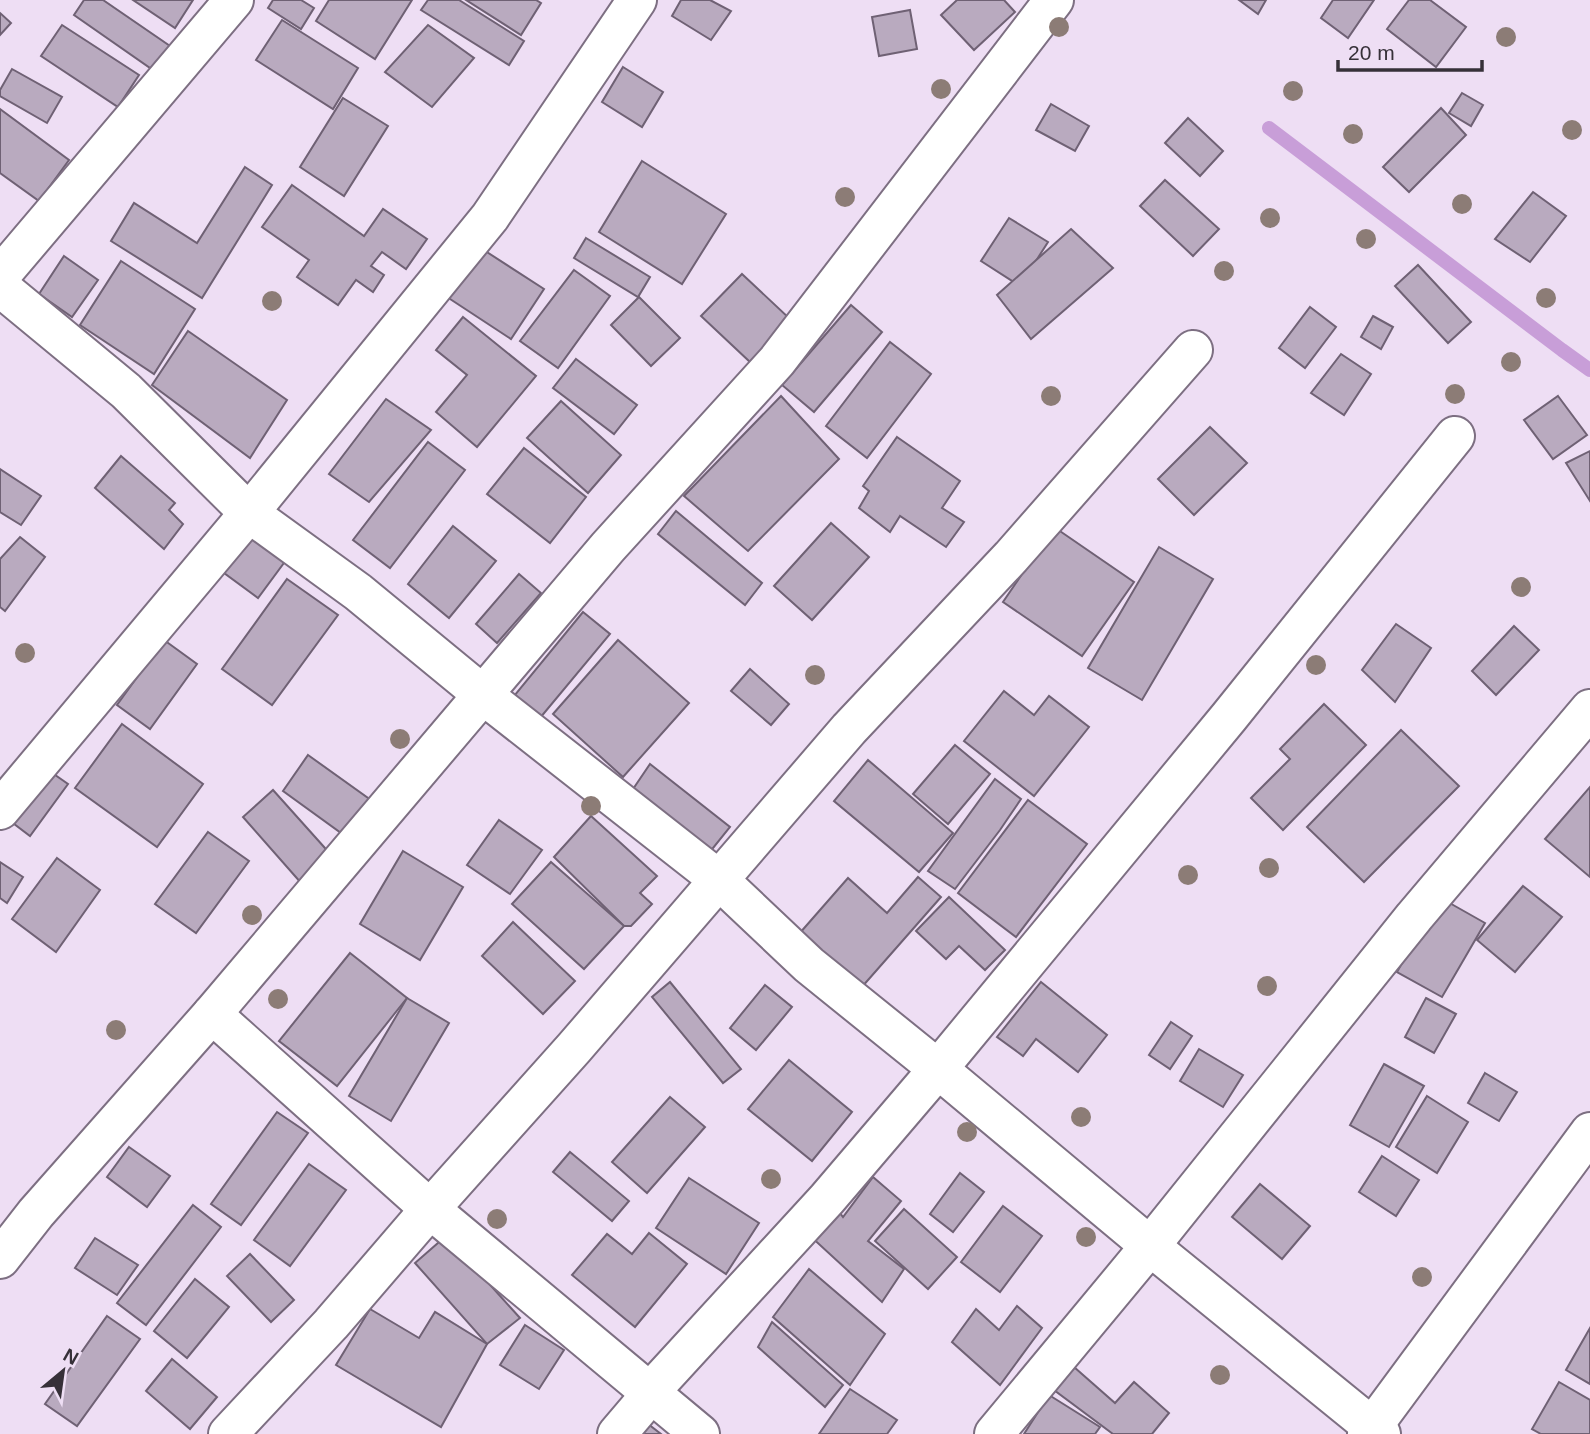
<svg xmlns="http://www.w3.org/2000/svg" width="1590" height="1434" viewBox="0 0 1590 1434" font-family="Helvetica,sans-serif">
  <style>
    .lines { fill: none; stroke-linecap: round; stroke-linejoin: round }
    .stream { stroke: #c89ed8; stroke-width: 14 }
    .building { fill: #b9aabf; stroke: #6f6174; stroke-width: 2 }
    .minor-casing { stroke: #7d6f82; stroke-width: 42 }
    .minor { stroke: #fff; stroke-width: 38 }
    .tree { fill: #8c7c76 }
  </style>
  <rect width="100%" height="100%" fill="#eedef4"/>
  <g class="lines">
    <path class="stream" d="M 1269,128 L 1562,350 L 1590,370"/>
  </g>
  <g class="building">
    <path d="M 84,0 L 103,0 L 170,46 L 153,70 L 74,15 Z"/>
    <path d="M 133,0 L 193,0 L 175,28 Z"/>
    <path d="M 273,0 L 301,0 L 314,8 L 301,29 L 268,8 Z"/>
    <path d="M 329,0 L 412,0 L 375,59 L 316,21 Z"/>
    <path d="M 428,0 L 459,0 L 524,41 L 509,65 L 421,10 Z"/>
    <path d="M 466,0 L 536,0 L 541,3 L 521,35 Z"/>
    <path d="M 681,0 L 710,0 L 731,11 L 711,40 L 672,16 Z"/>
    <path d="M 957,0 L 1004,0 L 1015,12 L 974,50 L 941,15 Z"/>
    <path d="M 1239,0 L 1266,0 L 1258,14 Z"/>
    <path d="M 1333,0 L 1374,0 L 1348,38 L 1321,18 Z"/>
    <path d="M 1409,0 L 1430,0 L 1466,27 L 1436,67 L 1387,29 Z"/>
    <path d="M 910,10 L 917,49 L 879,56 L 872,17 Z"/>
    <path d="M 0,13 L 11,23 L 0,35 Z"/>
    <path d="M 282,20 L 358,68 L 333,109 L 256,60 Z"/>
    <path d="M 62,25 L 139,75 L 118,107 L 41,56 Z"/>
    <path d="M 428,25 L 474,58 L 432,107 L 385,72 Z"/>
    <path d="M 623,67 L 663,92 L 642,127 L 602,102 Z"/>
    <path d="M 12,69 L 62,97 L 47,123 L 0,96 L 0,90 Z"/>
    <path d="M 1462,93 L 1483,105 L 1471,126 L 1449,113 Z"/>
    <path d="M 343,98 L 388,126 L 344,196 L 300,167 Z"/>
    <path d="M 1051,104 L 1089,126 L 1075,151 L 1036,130 Z"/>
    <path d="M 1441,108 L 1466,135 L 1409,192 L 1383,167 Z"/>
    <path d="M 0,109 L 69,160 L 39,201 L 0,173 Z"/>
    <path d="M 1188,118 L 1223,151 L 1200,176 L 1165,143 Z"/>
    <path d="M 642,161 L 726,214 L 682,284 L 599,232 Z"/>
    <path d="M 245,167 L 272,185 L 202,298 L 111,241 L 134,203 L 197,243 Z"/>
    <path d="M 1165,180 L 1219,229 L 1193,256 L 1140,206 Z"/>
    <path d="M 292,185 L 364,236 L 383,209 L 427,239 L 406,269 L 382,252 L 371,266 L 384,275 L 373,292 L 356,280 L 338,305 L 297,277 L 309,260 L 262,227 Z"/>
    <path d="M 1533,192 L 1566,216 L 1530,262 L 1495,239 Z"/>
    <path d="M 1009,218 L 1048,242 L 1020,286 L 981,261 Z"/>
    <path d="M 1071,229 L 1113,268 L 1031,339 L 997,295 Z"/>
    <path d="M 586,238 L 650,277 L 638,297 L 574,258 Z"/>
    <path d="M 476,245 L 544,289 L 511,339 L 444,295 Z"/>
    <path d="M 64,256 L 98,280 L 72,317 L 39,294 Z"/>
    <path d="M 121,261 L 195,309 L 154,374 L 80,325 Z"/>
    <path d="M 1418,265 L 1471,322 L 1448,343 L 1395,286 Z"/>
    <path d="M 574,270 L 610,296 L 558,368 L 520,341 Z"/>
    <path d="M 742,274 L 790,319 L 750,362 L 701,316 Z"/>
    <path d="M 639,297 L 680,338 L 651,366 L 611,325 Z"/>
    <path d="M 851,305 L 882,332 L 814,412 L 782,385 Z"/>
    <path d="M 1310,307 L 1336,327 L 1305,368 L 1279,348 Z"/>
    <path d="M 1373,316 L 1393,327 L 1381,349 L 1361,337 Z"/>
    <path d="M 463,317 L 536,376 L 477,447 L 436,412 L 467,375 L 436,350 Z"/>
    <path d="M 188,331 L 287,400 L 250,458 L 152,385 Z"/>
    <path d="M 890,342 L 931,374 L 867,458 L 826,426 Z"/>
    <path d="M 1341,354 L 1371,374 L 1344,415 L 1311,393 Z"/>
    <path d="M 576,359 L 637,405 L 614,434 L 553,388 Z"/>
    <path d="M 781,396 L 839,459 L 748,551 L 684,496 Z"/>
    <path d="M 1558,396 L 1587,435 L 1553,459 L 1524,420 Z"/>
    <path d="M 386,399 L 431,430 L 369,502 L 329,474 Z"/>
    <path d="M 561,401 L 621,455 L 588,493 L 527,438 Z"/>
    <path d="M 1210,427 L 1247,463 L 1194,515 L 1158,479 Z"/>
    <path d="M 897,437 L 960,481 L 942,508 L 964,522 L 946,547 L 900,516 L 890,532 L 859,508 L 869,491 L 863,486 Z"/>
    <path d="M 428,442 L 465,470 L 390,568 L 353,540 Z"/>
    <path d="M 524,448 L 586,497 L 550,543 L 487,494 Z"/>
    <path d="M 1590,451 L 1590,501 L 1566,463 Z"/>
    <path d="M 121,456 L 175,503 L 169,510 L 183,524 L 164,549 L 95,488 Z"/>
    <path d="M 0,469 L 41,496 L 21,525 L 0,512 Z"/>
    <path d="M 676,511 L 762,583 L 745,605 L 658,534 Z"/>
    <path d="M 239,513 L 292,552 L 258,598 L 205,559 Z"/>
    <path d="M 831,523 L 869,557 L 812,620 L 774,586 Z"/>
    <path d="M 453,526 L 496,561 L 449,618 L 408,584 Z"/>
    <path d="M 1054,527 L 1134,582 L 1082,656 L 1003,602 Z"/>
    <path d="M 20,537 L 45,557 L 5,611 L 0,607 L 0,559 Z"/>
    <path d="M 1159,547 L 1213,579 L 1142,700 L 1088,668 Z"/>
    <path d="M 519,574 L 541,593 L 497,643 L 476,624 Z"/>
    <path d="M 287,579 L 338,615 L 272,705 L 222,669 Z"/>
    <path d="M 583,612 L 610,634 L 540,718 L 514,696 Z"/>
    <path d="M 1396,624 L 1431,648 L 1395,702 L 1362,670 Z"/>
    <path d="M 1514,626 L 1539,650 L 1496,695 L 1472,671 Z"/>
    <path d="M 164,640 L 197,664 L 150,729 L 117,705 Z"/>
    <path d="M 618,640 L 689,703 L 623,777 L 553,714 Z"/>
    <path d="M 750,669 L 789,704 L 771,725 L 731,691 Z"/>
    <path d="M 1004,691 L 1034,715 L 1049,696 L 1089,727 L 1034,796 L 964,741 Z"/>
    <path d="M 1324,704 L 1366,745 L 1283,830 L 1251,798 L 1290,759 L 1280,749 Z"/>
    <path d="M 122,724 L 203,784 L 157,847 L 75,788 Z"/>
    <path d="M 1401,730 L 1459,786 L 1364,882 L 1307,827 Z"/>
    <path d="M 955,745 L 990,774 L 948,824 L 913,794 Z"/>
    <path d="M 308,755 L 375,803 L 348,838 L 283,791 Z"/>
    <path d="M 868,760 L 953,833 L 919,872 L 834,801 Z"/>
    <path d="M 38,763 L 68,784 L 30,836 L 1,814 Z"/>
    <path d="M 650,764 L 730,827 L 705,858 L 629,795 Z"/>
    <path d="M 995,779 L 1021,799 L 1000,830 L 955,889 L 928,871 Z"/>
    <path d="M 1590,787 L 1590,877 L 1545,839 Z"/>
    <path d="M 273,790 L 333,857 L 302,884 L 243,817 Z"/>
    <path d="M 1028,800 L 1087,844 L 1016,937 L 958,893 Z"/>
    <path d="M 591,816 L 657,876 L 640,893 L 652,904 L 631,926 L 624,926 L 554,857 Z"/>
    <path d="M 499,820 L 542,850 L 510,894 L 467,865 Z"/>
    <path d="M 208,832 L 249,861 L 196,933 L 155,904 Z"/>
    <path d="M 403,851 L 463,887 L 420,960 L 360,924 Z"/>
    <path d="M 57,858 L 100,890 L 56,952 L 12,919 Z"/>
    <path d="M 0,862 L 23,877 L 7,903 L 0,898 Z"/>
    <path d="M 551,862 L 624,926 L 584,969 L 512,904 Z"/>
    <path d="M 918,877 L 941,897 L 861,988 L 799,934 L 848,878 L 887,913 Z"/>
    <path d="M 1523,886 L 1562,917 L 1515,972 L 1477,940 Z"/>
    <path d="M 949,897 L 1005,950 L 985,970 L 959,946 L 946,959 L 916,931 Z"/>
    <path d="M 1439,897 L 1485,923 L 1442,997 L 1397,972 Z"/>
    <path d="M 513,922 L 575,981 L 543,1014 L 482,956 Z"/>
    <path d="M 350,953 L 407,998 L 337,1086 L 279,1041 Z"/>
    <path d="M 670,982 L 741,1069 L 723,1083 L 652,997 Z"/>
    <path d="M 1041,982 L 1107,1035 L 1078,1072 L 1036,1039 L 1023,1056 L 997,1037 Z"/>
    <path d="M 765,985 L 792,1007 L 756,1050 L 730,1028 Z"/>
    <path d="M 407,998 L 449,1023 L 391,1121 L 349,1096 Z"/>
    <path d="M 1426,998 L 1456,1014 L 1434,1053 L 1405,1037 Z"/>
    <path d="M 1171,1022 L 1192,1036 L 1170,1069 L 1149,1055 Z"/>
    <path d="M 1199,1049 L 1243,1075 L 1223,1107 L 1180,1081 Z"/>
    <path d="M 789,1060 L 852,1112 L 812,1161 L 748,1109 Z"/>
    <path d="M 1384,1064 L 1424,1086 L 1389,1147 L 1350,1125 Z"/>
    <path d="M 1485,1073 L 1517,1092 L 1499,1121 L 1468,1103 Z"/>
    <path d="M 1427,1096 L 1468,1122 L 1437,1173 L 1396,1147 Z"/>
    <path d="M 670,1097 L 705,1127 L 647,1193 L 612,1162 Z"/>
    <path d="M 277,1112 L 308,1133 L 241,1225 L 211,1204 Z"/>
    <path d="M 129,1147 L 170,1176 L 147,1207 L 107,1177 Z"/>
    <path d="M 570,1152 L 629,1201 L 612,1221 L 553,1172 Z"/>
    <path d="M 1382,1156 L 1419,1180 L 1396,1216 L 1359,1192 Z"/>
    <path d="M 309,1164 L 346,1190 L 290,1266 L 254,1240 Z"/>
    <path d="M 960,1173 L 984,1192 L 953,1232 L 930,1214 Z"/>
    <path d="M 873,1177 L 901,1201 L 868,1241 L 904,1269 L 882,1302 L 808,1234 L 834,1205 L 843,1217 Z"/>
    <path d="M 689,1178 L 759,1223 L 726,1274 L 656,1228 Z"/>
    <path d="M 1260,1184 L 1310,1226 L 1282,1259 L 1232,1217 Z"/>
    <path d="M 193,1205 L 221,1227 L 146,1325 L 117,1303 Z"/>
    <path d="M 1003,1206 L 1042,1236 L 1000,1292 L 961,1262 Z"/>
    <path d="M 904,1209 L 957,1257 L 928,1289 L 875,1241 Z"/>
    <path d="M 649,1233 L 687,1264 L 635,1327 L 572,1275 L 607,1234 L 632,1254 Z"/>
    <path d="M 446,1236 L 520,1318 L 487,1344 L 415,1263 Z"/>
    <path d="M 95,1238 L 138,1265 L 117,1295 L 75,1268 Z"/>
    <path d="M 250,1254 L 294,1300 L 271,1322 L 227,1276 Z"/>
    <path d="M 809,1269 L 885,1334 L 850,1385 L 773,1317 Z"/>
    <path d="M 195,1279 L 229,1307 L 187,1358 L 154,1331 Z"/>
    <path d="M 1017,1306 L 1042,1328 L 1000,1385 L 952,1342 L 976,1309 L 999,1330 Z"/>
    <path d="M 370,1309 L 419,1338 L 435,1312 L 487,1344 L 441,1427 L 336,1365 Z"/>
    <path d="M 107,1316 L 140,1339 L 77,1426 L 45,1404 Z"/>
    <path d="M 772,1322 L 843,1385 L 825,1407 L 758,1347 Z"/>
    <path d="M 525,1325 L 564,1350 L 539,1389 L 500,1365 Z"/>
    <path d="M 1590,1328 L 1590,1384 L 1566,1370 Z"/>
    <path d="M 172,1359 L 217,1397 L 190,1429 L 146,1391 Z"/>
    <path d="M 1074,1367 L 1115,1403 L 1134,1382 L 1169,1413 L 1152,1434 L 1113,1434 L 1054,1390 Z"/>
    <path d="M 1559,1382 L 1590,1400 L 1590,1434 L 1541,1434 L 1532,1429 Z"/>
    <path d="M 850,1389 L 897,1420 L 887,1434 L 819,1434 Z"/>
    <path d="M 1049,1395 L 1100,1427 L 1095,1434 L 1024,1434 Z"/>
    <path d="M 643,1420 L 661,1434 L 632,1434 Z"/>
  </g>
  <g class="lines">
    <g class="minor-casing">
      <g id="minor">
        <path d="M 0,276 L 234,0"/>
        <path d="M 0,287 L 126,391 L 249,513 L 358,592 L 482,694 L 718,879 L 809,965 L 938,1069 L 1150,1246 L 1381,1434"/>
        <path d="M 0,810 L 249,513 L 490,217 L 637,0"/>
        <path d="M 212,1014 L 430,1209 L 700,1434"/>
        <path d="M 0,1259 L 36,1213 L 212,1014 L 608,547 L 777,361 L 1054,0"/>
        <path d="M 228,1434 L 331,1324 L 430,1209 L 574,1048 L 849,729 L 1011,557 L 1193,350"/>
        <path d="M 617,1434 L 651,1394 L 649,1393 L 827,1199 L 938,1069 L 1229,717 L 1455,436"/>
        <path d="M 994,1434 L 1150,1246 L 1414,917 L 1590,709"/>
        <path d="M 1367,1434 L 1590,1132"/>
      </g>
    </g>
    <use href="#minor" class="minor"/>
  </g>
  <g class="tree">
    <circle cx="1059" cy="27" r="10"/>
    <circle cx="1506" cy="37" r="10"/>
    <circle cx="941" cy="89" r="10"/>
    <circle cx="1293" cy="91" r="10"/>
    <circle cx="1572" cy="130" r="10"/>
    <circle cx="1353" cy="134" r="10"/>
    <circle cx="845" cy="197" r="10"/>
    <circle cx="1462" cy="204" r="10"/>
    <circle cx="1270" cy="218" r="10"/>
    <circle cx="1366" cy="239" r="10"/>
    <circle cx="1224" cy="271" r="10"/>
    <circle cx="1546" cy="298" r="10"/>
    <circle cx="272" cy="301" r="10"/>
    <circle cx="1511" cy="362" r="10"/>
    <circle cx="1455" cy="394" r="10"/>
    <circle cx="1051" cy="396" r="10"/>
    <circle cx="1521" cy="587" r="10"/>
    <circle cx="25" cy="653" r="10"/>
    <circle cx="1316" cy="665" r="10"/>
    <circle cx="815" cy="675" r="10"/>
    <circle cx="400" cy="739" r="10"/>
    <circle cx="591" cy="806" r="10"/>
    <circle cx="1269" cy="868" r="10"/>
    <circle cx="1188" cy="875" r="10"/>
    <circle cx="252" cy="915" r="10"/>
    <circle cx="1267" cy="986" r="10"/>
    <circle cx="278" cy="999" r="10"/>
    <circle cx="116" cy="1030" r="10"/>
    <circle cx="1081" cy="1117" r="10"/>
    <circle cx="967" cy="1132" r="10"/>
    <circle cx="771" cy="1179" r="10"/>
    <circle cx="497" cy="1219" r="10"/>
    <circle cx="1086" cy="1237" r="10"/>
    <circle cx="1422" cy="1277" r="10"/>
    <circle cx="1220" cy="1375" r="10"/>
  </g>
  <g transform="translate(63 1371) rotate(29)" stroke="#eedef4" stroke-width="5" paint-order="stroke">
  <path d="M0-5L12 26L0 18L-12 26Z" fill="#363038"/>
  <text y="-10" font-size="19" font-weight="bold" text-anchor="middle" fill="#363038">N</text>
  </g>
  <path d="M1338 60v10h144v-10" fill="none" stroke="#363038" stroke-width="3.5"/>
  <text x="1348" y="60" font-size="21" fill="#363038" stroke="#eedef4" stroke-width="5" paint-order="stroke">20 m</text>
</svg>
